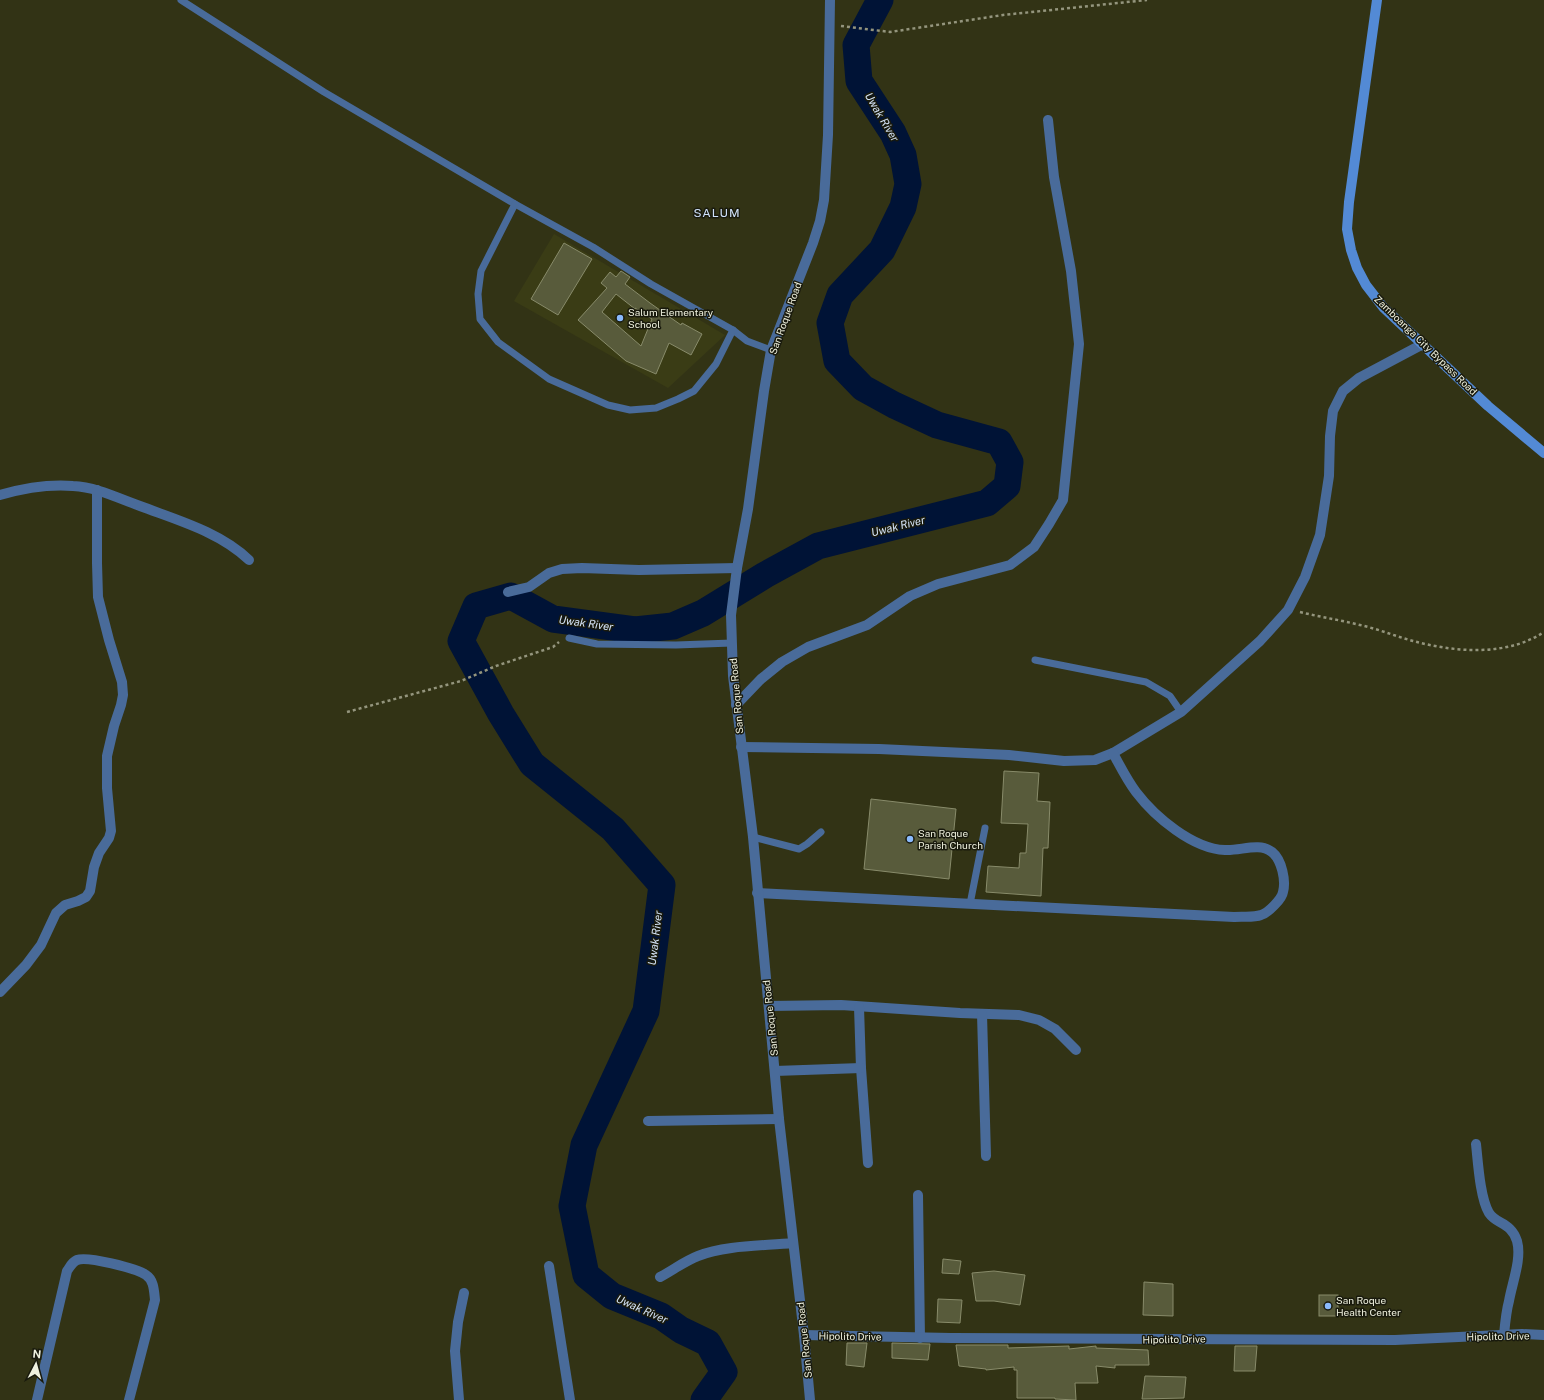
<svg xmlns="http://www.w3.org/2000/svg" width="1544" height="1400" viewBox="0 0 1544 1400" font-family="'Public Sans',sans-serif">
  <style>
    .built { fill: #3a3c15 }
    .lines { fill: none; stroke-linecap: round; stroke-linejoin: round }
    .river { stroke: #001336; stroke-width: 27 }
    .building { fill: #585b3b; stroke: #888b6a; fill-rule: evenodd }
    .path { stroke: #94957d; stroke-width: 2.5; stroke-dasharray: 3 3; stroke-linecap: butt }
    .service { stroke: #496b9a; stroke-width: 7 }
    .minor { stroke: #496b9a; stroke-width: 10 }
    .tertiary { stroke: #496b9a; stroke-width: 10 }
    .secondary { stroke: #538ad5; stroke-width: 10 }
    .poi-dot { fill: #8abafc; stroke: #191a0d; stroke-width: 1.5 }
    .labels { text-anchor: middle; stroke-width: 3; stroke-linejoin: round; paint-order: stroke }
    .poi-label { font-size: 10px; fill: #eff1de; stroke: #191a0d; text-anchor: start }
    .street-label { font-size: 10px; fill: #eff1de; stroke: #191a0d }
    .water-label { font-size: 11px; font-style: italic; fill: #d6e5f9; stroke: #191a0d }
    .quarter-label { font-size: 12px; letter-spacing: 1px; fill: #cfe1fa; stroke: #191a0d }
  </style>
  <rect width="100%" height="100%" fill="#323315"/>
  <path class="built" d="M 554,234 L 725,335 L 668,388 L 514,301 Z"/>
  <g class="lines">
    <path class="river" d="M 704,1400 L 724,1372 L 708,1343 L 681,1330 L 661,1316 L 612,1296 L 586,1275 L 572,1206 L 584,1145 L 646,1011 L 662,885 L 613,829 L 532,764 L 501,714 L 461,641 L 476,606 L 511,596 L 553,619 L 635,630 L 673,626 L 703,613 L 765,575 L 818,546 L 987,503 L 1007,486 L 1010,462 L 999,442 L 937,425 L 894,405 L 863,388 L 837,361 L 830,323 L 840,295 L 882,250 L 903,207 L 908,184 L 903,155 L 893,133 L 859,81 L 856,45 L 880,0"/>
  </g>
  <g class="building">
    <path d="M 564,243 L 592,259 L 558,315 L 531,299 Z"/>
    <path d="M 621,271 L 630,277 L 625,284 L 650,303 L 681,325 L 682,323 L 702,334 L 691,355 L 669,343 L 656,374 L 626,361 L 578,320 L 607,288 L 601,283 L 610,272 L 616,277 ZM 616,294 L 635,309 L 635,308 L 652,319 L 641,346 L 602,312 Z"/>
    <path d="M 1004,771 L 1039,773 L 1037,801 L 1050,802 L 1048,848 L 1043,848 L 1041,896 L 986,892 L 988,866 L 1019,868 L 1020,853 L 1026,853 L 1028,824 L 1001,823 Z"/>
    <path d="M 871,799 L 956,809 L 949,879 L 864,869 Z"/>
    <path d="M 943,1259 L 961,1261 L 959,1274 L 942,1273 Z"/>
    <path d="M 994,1271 L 1025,1275 L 1020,1305 L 994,1301 L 976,1301 L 972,1273 Z"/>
    <path d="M 1144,1282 L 1173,1284 L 1173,1316 L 1143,1315 Z"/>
    <rect x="1319" y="1295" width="19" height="21"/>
    <path d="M 938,1299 L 962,1300 L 960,1323 L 937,1322 Z"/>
    <path d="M 847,1343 L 867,1343 L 864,1367 L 846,1365 Z"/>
    <path d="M 892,1343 L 930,1344 L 928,1360 L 892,1358 Z"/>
    <path d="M 956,1345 L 1008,1345 L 1008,1348 L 1069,1346 L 1069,1349 L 1096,1346 L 1096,1348 L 1148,1350 L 1149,1365 L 1115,1365 L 1115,1368 L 1096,1366 L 1098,1383 L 1075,1383 L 1076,1400 L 1055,1399 L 1055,1398 L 1017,1398 L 1017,1370 L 1014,1370 L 1014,1367 L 986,1370 L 986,1369 L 959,1366 Z"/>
    <path d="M 1235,1346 L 1257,1346 L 1255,1371 L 1234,1371 Z"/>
    <path d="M 1145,1376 L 1186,1377 L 1184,1398 L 1142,1399 Z"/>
  </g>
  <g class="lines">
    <g class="path">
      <path d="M 841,26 L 890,32 L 1003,15 L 1147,0"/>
      <path d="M 1300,612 C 1320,617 1340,620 1360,625 C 1378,629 1395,636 1413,641 C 1454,652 1506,657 1544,632"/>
      <path d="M 347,712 L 461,681 L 496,666 L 553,647 L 559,642"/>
    </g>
    <g class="service">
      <path d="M 181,0 L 324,92 L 515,204 L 593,247 L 651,284 L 733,330 L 747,341 L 771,350"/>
      <path d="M 515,204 L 481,271 L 478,294 L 480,319 L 498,342 L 549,379 L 608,405 L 630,410 L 656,408 L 678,399 L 694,391 L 716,364 L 733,330"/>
      <path d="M 569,638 L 597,644 L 676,645 L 732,643"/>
      <path d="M 1035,660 L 1146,682 L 1170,696 L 1181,712"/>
      <path d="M 753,837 L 799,849 L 807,844 L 821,832"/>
      <path d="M 970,904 L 985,828"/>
    </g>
    <g class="minor">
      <path d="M 0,495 C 24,488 48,484 73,486 C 96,487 118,498 140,506 C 177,520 220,532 249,560"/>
      <path d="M 508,592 L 529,587 L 549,573 L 562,569 L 582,568 L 639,570 L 737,568"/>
      <path d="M 736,705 L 761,679 L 782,662 L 808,647 L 867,625 L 910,596 L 938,584 L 1010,565 L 1034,547 L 1049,524 L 1063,500 L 1079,344 L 1071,271 L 1054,177 L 1048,120"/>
      <path d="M 741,747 L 879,749 L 1009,755 L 1064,761 L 1095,760 L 1113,753 L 1181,712 L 1260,641 L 1288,610 L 1305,577 L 1320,535 L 1329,476 L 1330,436 L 1333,411 L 1343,391 L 1359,378 L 1423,344"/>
      <path d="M 757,893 L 1234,917 C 1242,916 1253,918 1261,915 C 1268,913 1282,899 1283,892 C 1286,881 1282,860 1272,852 C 1259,842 1241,851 1225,850 C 1193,849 1155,817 1136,792 C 1127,780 1120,766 1113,753"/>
      <path d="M 0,992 L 26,965 L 41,945 L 56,913 L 65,905 L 78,901 L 86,897 L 90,891 L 94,867 L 99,853 L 109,838 L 111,831 L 107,788 L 107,756 L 114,726 L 121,705 L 123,695 L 122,682 L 109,640 L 98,597 L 97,563 L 97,490"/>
      <path d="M 769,1006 L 841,1005 L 960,1013 L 1019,1015 L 1039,1020 L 1055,1029 L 1076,1050"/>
      <path d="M 859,1007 L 861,1068 L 868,1163"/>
      <path d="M 982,1014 L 986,1156"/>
      <path d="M 775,1071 L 861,1068"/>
      <path d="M 648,1121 L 779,1119"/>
      <path d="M 1476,1144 C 1478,1162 1480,1198 1489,1213 C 1497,1225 1511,1222 1517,1241 C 1522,1259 1512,1283 1509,1301 C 1506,1312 1505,1324 1504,1335"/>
      <path d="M 918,1195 L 920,1338"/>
      <path d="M 549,1266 L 570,1400"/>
      <path d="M 660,1277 C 673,1270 685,1261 698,1256 C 725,1245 764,1246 793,1243"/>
      <path d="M 804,1335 L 951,1338 L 1395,1340 L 1522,1334 L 1544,1335"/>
      <path d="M 37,1400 L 67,1271 C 70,1267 72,1262 77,1260 C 87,1256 136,1268 146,1275 C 154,1280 154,1291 155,1300 L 129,1400"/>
      <path d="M 459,1400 L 455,1351 L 458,1322 L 464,1293"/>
    </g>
    <path class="tertiary" d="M 810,1400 L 804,1335 L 779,1119 L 753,837 L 733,676 L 731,615 L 737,568 L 748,509 L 764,391 L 771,350 L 813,243 L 820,221 L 824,200 L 828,135 L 830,0"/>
    <path class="secondary" d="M 1377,0 L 1349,202 L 1347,229 L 1351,250 L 1357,268 L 1366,285 L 1383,307 L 1488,406 L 1544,453"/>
  </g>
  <g class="poi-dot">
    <circle cx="620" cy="318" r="4"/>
    <circle cx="910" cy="839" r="4"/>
    <circle cx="1328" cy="1306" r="4"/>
  </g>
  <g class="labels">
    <g class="poi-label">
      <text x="628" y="316">Salum Elementary<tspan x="628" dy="12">School</tspan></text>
      <text x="918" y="837">San Roque<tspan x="918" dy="12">Parish Church</tspan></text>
      <text x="1336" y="1304">San Roque<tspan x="1336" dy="12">Health Center</tspan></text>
    </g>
    <g class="street-label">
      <text transform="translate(785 318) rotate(-70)" y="4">San Roque Road</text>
      <text transform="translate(1426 345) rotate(44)" y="4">Zamboanga City Bypass Road</text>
      <text transform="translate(736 696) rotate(-95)" y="4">San Roque Road</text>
      <text transform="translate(770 1018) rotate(-96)" y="4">San Roque Road</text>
      <text transform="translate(850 1336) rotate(1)" y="4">Hipolito Drive</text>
      <text transform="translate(1498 1336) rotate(-1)" y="4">Hipolito Drive</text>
      <text transform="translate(1174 1339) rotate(-1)" y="4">Hipolito Drive</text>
      <text transform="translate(804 1340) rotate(-96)" y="4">San Roque Road</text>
    </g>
    <g class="water-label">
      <text transform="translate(882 117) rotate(59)" y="4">Uwak River</text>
      <text transform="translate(898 526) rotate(-14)" y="4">Uwak River</text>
      <text transform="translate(586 623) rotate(8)" y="4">Uwak River</text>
      <text transform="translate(655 938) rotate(-83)" y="4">Uwak River</text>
      <text transform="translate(642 1309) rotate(24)" y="4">Uwak River</text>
    </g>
    <g class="quarter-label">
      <text x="717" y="217">SALUM</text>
    </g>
  </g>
  <g transform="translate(36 1364) rotate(6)" stroke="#191a0d" stroke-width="3" paint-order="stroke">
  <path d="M0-3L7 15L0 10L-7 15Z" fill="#eff1de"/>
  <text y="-6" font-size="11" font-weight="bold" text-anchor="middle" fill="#eff1de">N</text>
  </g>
</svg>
